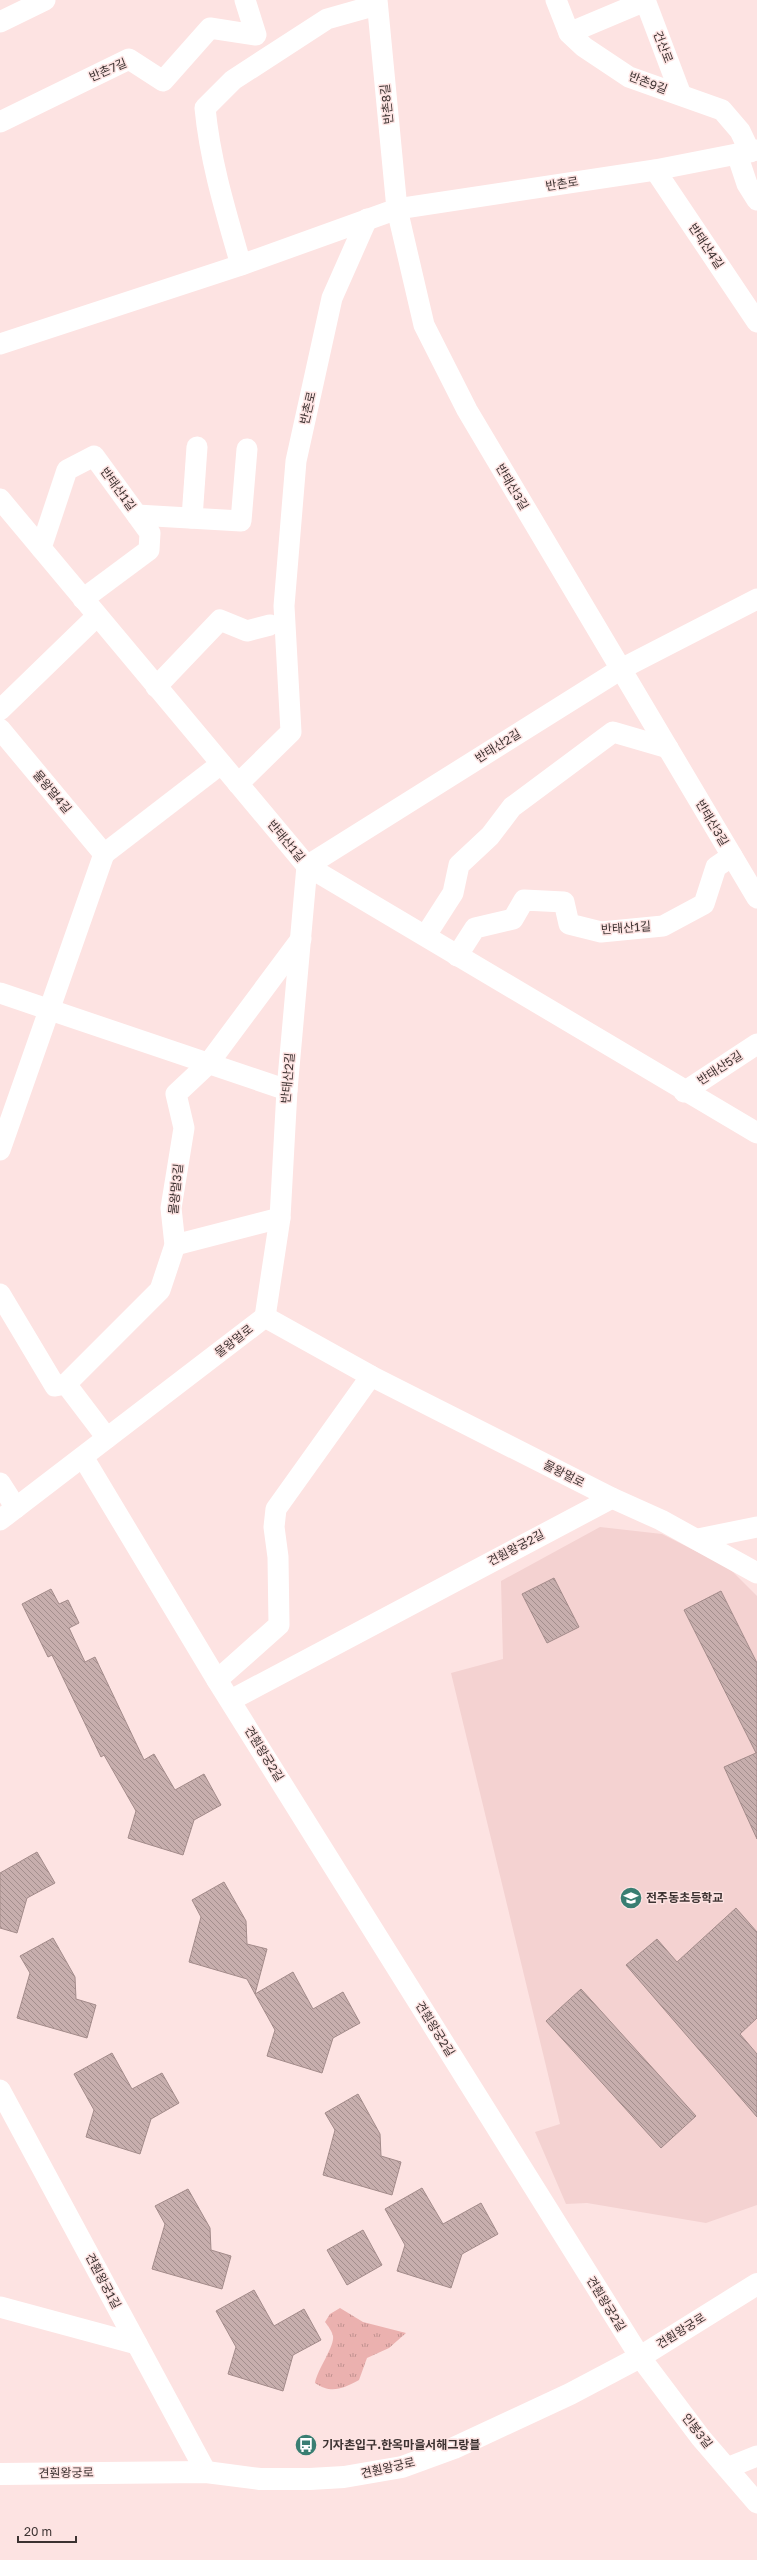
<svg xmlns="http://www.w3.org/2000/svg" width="757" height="2560" viewBox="0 0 757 2560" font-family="'Golos Text','Noto Sans KR',sans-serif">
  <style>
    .built { fill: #f4d2d1 }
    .park { fill: url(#park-tufts) }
    .building { fill: url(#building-back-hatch); stroke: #a38b8a }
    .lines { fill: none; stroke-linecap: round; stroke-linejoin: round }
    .minor { stroke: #fff; stroke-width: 21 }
    .tertiary { stroke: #fff; stroke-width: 22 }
    .labels { text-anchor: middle; stroke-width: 3; stroke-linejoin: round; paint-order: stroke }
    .street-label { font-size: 12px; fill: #3c3231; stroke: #fde3e2 }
    .poi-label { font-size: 12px; font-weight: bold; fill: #3c3231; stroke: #fde3e2; text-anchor: start }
  </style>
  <defs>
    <pattern id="park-tufts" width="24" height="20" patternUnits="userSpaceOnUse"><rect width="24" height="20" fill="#ebb1af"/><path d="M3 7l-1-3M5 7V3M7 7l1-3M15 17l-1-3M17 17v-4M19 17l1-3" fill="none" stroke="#c0918f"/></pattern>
    <pattern id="building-back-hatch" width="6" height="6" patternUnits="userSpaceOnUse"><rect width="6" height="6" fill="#c7aead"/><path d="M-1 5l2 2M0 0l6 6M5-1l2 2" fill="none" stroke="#a38e8d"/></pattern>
  </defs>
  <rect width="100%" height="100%" fill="#fde3e2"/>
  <path class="built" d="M 600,1527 L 662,1534 L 729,1568 L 757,1596 L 757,2205 L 706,2223 L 587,2203 L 566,2204 L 535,2132 L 560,2124 L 451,1673 L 503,1659 L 501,1581 Z"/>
  <path class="park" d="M 340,2308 L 363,2322 L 406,2333 L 389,2348 L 367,2358 L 359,2380 C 342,2389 331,2394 315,2383 C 317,2370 335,2346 333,2336 C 332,2331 328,2326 325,2322 L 330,2314 Z"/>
  <g class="building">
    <path d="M 554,1578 L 579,1627 L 547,1643 L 522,1594 Z"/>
    <path d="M 51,1589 L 59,1604 L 68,1600 L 79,1623 L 69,1628 L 85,1662 L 95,1657 L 144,1760 L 154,1754 L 175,1790 L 204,1774 L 221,1805 L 194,1820 L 183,1855 L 128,1838 L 136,1811 L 104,1755 L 101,1757 L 52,1655 L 48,1657 L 22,1604 Z"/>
    <path d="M 721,1591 L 757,1663 L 757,1839 L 724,1767 L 756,1753 L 684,1610 Z"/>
    <path d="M 37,1852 L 55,1883 L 27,1898 L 17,1933 L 0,1928 L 0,1873 Z"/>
    <path d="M 224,1882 L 246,1921 L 247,1944 L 267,1949 L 255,1994 L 247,1979 L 189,1962 L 201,1917 L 192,1900 Z"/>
    <path d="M 736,1908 L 757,1932 L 757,2018 L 740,2034 L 757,2054 L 757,2117 L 626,1965 L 657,1939 L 677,1962 Z"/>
    <path d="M 53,1938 L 75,1977 L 76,1999 L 96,2005 L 87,2038 L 17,2018 L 30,1973 L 20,1956 Z"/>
    <path d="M 293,1972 L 313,2009 L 343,1992 L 360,2023 L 333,2038 L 322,2073 L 267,2056 L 275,2030 L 255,1994 Z"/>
    <path d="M 581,1989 L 696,2116 L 661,2148 L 546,2021 Z"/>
    <path d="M 112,2053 L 132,2089 L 162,2073 L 179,2103 L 151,2119 L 140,2154 L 86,2137 L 94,2110 L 74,2074 Z"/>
    <path d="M 358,2094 L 380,2134 L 381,2156 L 401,2162 L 392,2195 L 323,2175 L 335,2130 L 325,2113 Z"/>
    <path d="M 422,2188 L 443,2224 L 481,2203 L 498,2234 L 462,2254 L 451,2288 L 397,2271 L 405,2245 L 385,2209 Z"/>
    <path d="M 188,2189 L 210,2228 L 211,2250 L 231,2256 L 222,2289 L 152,2269 L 165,2224 L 155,2206 Z"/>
    <path d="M 363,2230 L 382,2265 L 347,2285 L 327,2250 Z"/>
    <path d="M 254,2290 L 274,2326 L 304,2309 L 321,2340 L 293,2355 L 283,2391 L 228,2374 L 236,2347 L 216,2311 Z"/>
  </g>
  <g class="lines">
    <g class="minor">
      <path d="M 377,0 L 397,209 L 424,325 L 467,410 L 757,898"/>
      <path d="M 556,0 L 569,33 L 584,47 L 629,77 L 722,110 L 740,131 L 750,152"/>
      <path d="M 645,0 L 681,95"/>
      <path d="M 0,22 L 45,0"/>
      <path d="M 569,33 L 645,1"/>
      <path d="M 0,122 L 129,59 L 163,81 L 210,28 L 256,35 L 245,0"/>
      <path d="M 737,154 L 747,184 L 757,200"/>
      <path d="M 655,170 L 757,322"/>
      <path d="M 241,265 C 226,213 210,161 205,108 L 233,80 L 327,19 L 377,5"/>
      <path d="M 0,344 L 241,265 L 397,209 L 655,170 L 757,150"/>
      <path d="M 0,499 L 307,866 L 757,1133"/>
      <path d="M 137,515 L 241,521 L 247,449"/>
      <path d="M 192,518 L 197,447"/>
      <path d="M 41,548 L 67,470 L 94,456 L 150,533 L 149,550 L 83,599"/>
      <path d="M 156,687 L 220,620 L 247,631 L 270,625"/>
      <path d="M 0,710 L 97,616"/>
      <path d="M 0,729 L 104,854"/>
      <path d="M 238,784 L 291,732 L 284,606 L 296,461 L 332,298 L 367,219"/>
      <path d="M 104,854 L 221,764"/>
      <path d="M 426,935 L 453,893 L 459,865 L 490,836 L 512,807 L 613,732 L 668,748"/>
      <path d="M 457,956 L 475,928 L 513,919 L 524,900 L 564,902 L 569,924 L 601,932 L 663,926 L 704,904 L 716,867 L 732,856"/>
      <path d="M 0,993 L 287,1090"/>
      <path d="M 684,1092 L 757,1044"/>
      <path d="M 0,1150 L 104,854"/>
      <path d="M 175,1245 L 280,1218"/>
      <path d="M 0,1294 L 55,1386 L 66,1384 L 107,1438"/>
      <path d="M 265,1317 L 280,1218 L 287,1090 L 307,866 L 621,669 L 757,599"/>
      <path d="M 66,1384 L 160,1290 L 175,1245 L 171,1208 L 184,1128 L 176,1094 L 208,1064 L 301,939"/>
      <path d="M 83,1457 L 217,1680 L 640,2357 L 701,2438 L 757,2503"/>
      <path d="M 0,1483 L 16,1508"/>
      <path d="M 0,1520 L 265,1317 L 371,1376 L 612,1498 L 661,1520 L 757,1573"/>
      <path d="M 698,1539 L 757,1527"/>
      <path d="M 217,1680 L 279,1625 L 278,1557 L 274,1527 L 276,1509 L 371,1376"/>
      <path d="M 231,1700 L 612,1498"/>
      <path d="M 0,2090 L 206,2472"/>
      <path d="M 0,2307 L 137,2344"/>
      <path d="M 727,2468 L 757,2456"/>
    </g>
    <path class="tertiary" d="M 0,2474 L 206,2472 L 260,2479 L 310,2479 L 344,2477 L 402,2467 L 454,2448 L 570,2394 L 640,2357 L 757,2284"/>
  </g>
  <defs>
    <g id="school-disc" transform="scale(1.15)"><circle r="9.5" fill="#397e72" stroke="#fde3e2"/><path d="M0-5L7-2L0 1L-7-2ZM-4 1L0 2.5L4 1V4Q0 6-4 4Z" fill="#fff"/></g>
    <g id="bus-disc" transform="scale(1.15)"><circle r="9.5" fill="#397e72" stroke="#fde3e2"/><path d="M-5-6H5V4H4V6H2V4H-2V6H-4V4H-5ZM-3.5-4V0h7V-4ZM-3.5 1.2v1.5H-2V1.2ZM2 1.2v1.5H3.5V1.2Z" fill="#fff"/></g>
  </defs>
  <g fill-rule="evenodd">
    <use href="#school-disc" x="631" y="1898"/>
    <use href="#bus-disc" x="306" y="2445"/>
  </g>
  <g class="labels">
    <g class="street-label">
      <text transform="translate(663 47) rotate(69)" y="4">건산로</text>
      <text transform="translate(108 70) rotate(-23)" y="4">반촌7길</text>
      <text transform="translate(648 83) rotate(21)" y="4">반촌9길</text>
      <text transform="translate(387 104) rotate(-96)" y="4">반촌8길</text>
      <text transform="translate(562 184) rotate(-9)" y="4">반촌로</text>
      <text transform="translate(706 246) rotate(56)" y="4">반태산4길</text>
      <text transform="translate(308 408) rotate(-77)" y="4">반촌로</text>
      <text transform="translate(512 487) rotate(59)" y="4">반태산3길</text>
      <text transform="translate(118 489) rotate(54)" y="4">반태산1길</text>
      <text transform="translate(498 746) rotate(-32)" y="4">반태산2길</text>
      <text transform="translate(52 792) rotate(50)" y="4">물왕멀4길</text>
      <text transform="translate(712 823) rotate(59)" y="4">반태산3길</text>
      <text transform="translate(286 841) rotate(50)" y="4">반태산1길</text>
      <text transform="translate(626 928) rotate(-4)" y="4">반태산1길</text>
      <text transform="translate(720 1068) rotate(-33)" y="4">반태산5길</text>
      <text transform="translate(288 1078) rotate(-85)" y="4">반태산2길</text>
      <text transform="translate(176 1189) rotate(-84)" y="4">물왕멀3길</text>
      <text transform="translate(234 1341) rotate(-38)" y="4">물왕멀로</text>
      <text transform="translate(564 1474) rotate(27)" y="4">물왕멀로</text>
      <text transform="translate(516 1548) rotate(-28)" y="4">견훤왕궁2길</text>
      <text transform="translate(264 1754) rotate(58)" y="4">견훤왕궁2길</text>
      <text transform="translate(435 2029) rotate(58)" y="4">견훤왕궁2길</text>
      <text transform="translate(103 2281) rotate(62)" y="4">견훤왕궁1길</text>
      <text transform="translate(606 2304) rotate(58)" y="4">견훤왕궁2길</text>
      <text transform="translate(681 2331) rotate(-32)" y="4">견훤왕궁로</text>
      <text transform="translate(697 2431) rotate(52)" y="4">인봉3길</text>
      <text transform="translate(388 2468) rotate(-13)" y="4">견훤왕궁로</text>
      <text transform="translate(66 2473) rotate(-1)" y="4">견훤왕궁로</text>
    </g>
    <g class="poi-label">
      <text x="646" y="1902">전주동초등학교</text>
      <text x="322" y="2449">기자촌입구.한옥마을서해그랑블</text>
    </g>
  </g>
  <path d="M18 2536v6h58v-6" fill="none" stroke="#3c3231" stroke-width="2"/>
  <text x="24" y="2536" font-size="12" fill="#3c3231" stroke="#fde3e2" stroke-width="3" paint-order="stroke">20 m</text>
</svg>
